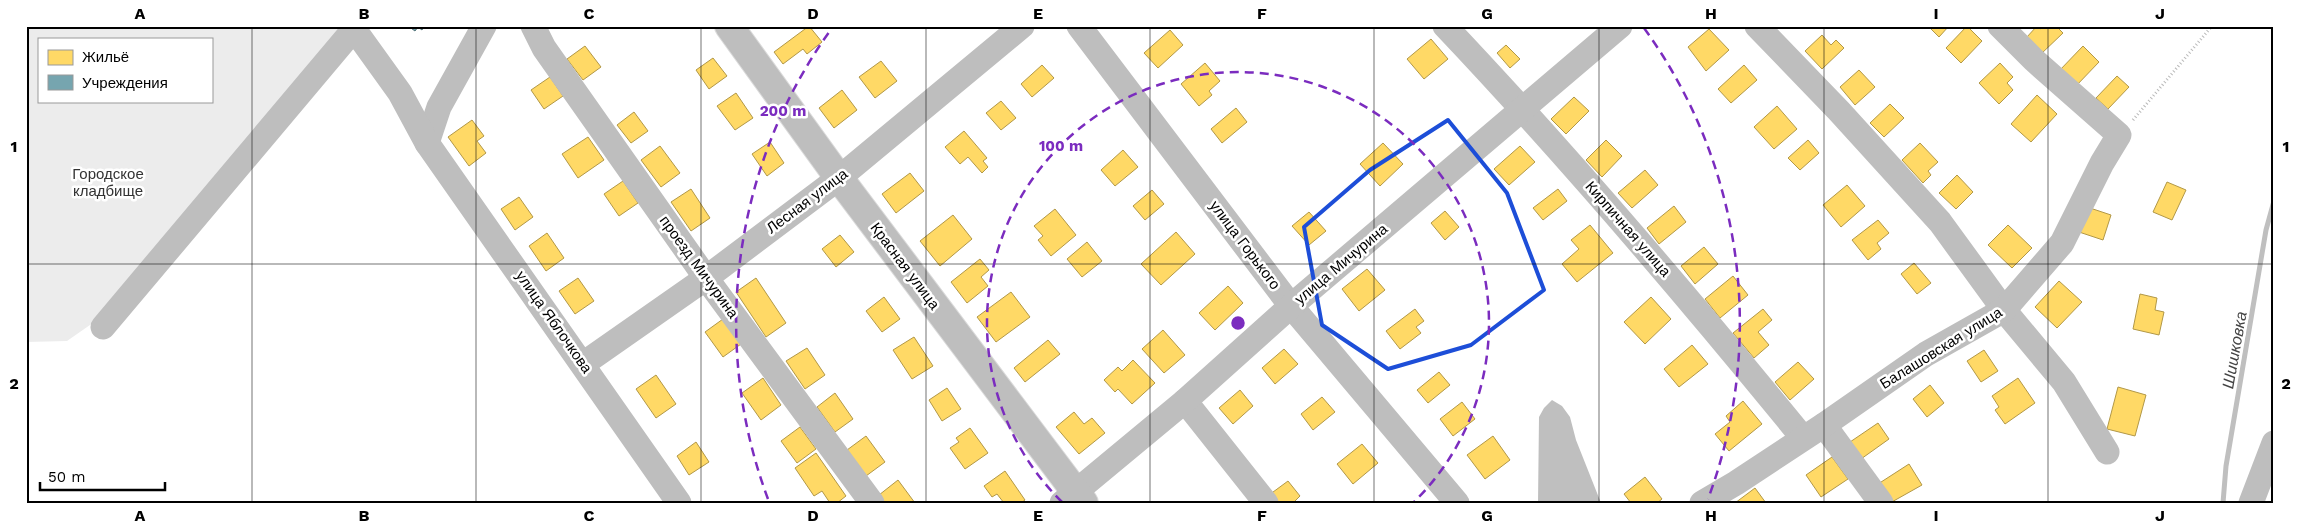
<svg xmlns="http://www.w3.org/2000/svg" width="2300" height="529" viewBox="0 0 2300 529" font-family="'Work Sans',sans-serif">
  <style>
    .green { fill: #ececec; fill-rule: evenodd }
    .water { fill: #bfbfbf }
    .homes { fill: #ffd966; stroke: #b29847 }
    .public { fill: #76a5af; stroke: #53747a }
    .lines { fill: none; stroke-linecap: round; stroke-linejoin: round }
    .stream { stroke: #bfbfbf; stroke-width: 5 }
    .major-casing { stroke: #dbdbdb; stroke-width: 30 }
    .path { stroke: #b9b9b9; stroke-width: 3; stroke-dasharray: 1 2.5; stroke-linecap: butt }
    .minor { stroke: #bebebe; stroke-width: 25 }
    .major { stroke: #bebebe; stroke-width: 28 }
    .marked { fill: none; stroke: #1d4ed8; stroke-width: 4; stroke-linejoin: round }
    .grid { fill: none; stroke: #000; stroke-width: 1; stroke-opacity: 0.55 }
    .ring { fill: none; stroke: #7b2cbf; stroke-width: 2.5; stroke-dasharray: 9 6 }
    .labels { text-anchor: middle; stroke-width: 5; stroke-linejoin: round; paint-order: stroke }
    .park-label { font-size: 15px; fill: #333; stroke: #fff }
    .street-label { font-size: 15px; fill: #000; stroke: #fff }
    .water-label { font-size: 16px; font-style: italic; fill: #444; stroke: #fff }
    .centre { fill: #7b2cbf; stroke: #fff; stroke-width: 2.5 }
    .ring-label { font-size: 15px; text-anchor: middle; font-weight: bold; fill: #7b2cbf; stroke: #fff; stroke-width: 5; stroke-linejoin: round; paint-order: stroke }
    .neatline { fill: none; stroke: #000; stroke-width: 2 }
    .grid-label { font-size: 16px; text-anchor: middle; font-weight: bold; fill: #000 }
  </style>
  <rect width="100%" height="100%" fill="#fff"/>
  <path class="green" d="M 26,26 L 339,26 L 341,32 L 100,318 L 67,341 L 26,342 ZM 39,39 L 211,39 L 211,101 L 39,101 Z"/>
  <path class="water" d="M 1552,400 L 1562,406 L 1570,417 L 1576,440 L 1601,503 L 1538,503 L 1539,417 L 1544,408 Z"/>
  <g class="homes">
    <path d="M 809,26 L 822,42 L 807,54 L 803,49 L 783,64 L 774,52 Z"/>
    <path d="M 1928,26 L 1949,26 L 1939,37 Z"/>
    <path d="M 1967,26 L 1982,41 L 1961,63 L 1946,48 Z"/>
    <path d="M 2037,26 L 2041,29 L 2044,26 L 2056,26 L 2063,33 L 2041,54 L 2026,38 Z"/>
    <path d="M 1709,29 L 1729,50 L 1706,71 L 1688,47 Z"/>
    <path d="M 1170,30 L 1183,45 L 1158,68 L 1144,53 Z"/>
    <path d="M 1822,35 L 1831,45 L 1836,40 L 1844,48 L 1822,69 L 1805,51 Z"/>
    <path d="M 1431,39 L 1448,59 L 1424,79 L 1407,59 Z"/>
    <path d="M 1506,45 L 1520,59 L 1510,68 L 1497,53 Z"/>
    <path d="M 585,46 L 601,67 L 583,80 L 567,59 Z"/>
    <path d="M 2083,46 L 2099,62 L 2075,87 L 2059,71 Z"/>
    <path d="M 713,58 L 727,76 L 709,89 L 696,70 Z"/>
    <path d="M 881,61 L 897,81 L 875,98 L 859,77 Z"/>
    <path d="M 1205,63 L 1220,81 L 1209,91 L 1212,95 L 1199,106 L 1181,84 Z"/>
    <path d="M 2000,63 L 2013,77 L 2007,83 L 2013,90 L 1999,104 L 1979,83 Z"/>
    <path d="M 1042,65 L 1054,78 L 1032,97 L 1021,84 Z"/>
    <path d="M 1744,65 L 1757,80 L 1731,103 L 1718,89 Z"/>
    <path d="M 1859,70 L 1875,87 L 1855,105 L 1840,87 Z"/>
    <path d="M 2117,76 L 2129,87 L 2108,109 L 2096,98 Z"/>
    <path d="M 550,77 L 563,96 L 544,109 L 531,90 Z"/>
    <path d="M 842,90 L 857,110 L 834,128 L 819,108 Z"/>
    <path d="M 736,93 L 753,118 L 735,130 L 717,106 Z"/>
    <path d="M 2037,95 L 2057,114 L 2031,142 L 2011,124 Z"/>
    <path d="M 1574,97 L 1589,111 L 1566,134 L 1551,119 Z"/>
    <path d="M 1001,101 L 1016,118 L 1001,130 L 986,113 Z"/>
    <path d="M 1890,104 L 1904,118 L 1884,137 L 1870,123 Z"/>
    <path d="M 1777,106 L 1797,129 L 1774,149 L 1754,127 Z"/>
    <path d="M 1236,108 L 1247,122 L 1222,143 L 1211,129 Z"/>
    <path d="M 634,112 L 648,131 L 631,143 L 617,125 Z"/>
    <path d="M 472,120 L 484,136 L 477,141 L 486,153 L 469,166 L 448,137 Z"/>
    <path d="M 964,131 L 987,158 L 983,161 L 988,167 L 982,173 L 968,157 L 960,164 L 945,147 Z"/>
    <path d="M 588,137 L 604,160 L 578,178 L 562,154 Z"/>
    <path d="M 1606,140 L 1622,156 L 1602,177 L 1586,160 Z"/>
    <path d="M 1808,140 L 1819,153 L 1800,170 L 1788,158 Z"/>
    <path d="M 770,142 L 784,163 L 767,176 L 752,154 Z"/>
    <path d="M 1383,143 L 1403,164 L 1380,186 L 1360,164 Z"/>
    <path d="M 1920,143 L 1938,162 L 1928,171 L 1931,175 L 1923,183 L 1902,160 Z"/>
    <path d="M 660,146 L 680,173 L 661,187 L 641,160 Z"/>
    <path d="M 1520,146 L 1535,162 L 1509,185 L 1494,169 Z"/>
    <path d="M 1123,150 L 1138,167 L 1115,186 L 1101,170 Z"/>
    <path d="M 1645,170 L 1658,185 L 1632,208 L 1618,193 Z"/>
    <path d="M 910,173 L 924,191 L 896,213 L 882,194 Z"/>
    <path d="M 1957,175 L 1973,192 L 1956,209 L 1939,193 Z"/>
    <path d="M 623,181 L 638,203 L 619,216 L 604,194 Z"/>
    <path d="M 2167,182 L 2186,190 L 2172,220 L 2153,212 Z"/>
    <path d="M 1847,185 L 1865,206 L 1841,227 L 1823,205 Z"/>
    <path d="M 691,189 L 710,218 L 691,231 L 671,202 Z"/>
    <path d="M 1558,189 L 1567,201 L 1543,220 L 1533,208 Z"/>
    <path d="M 1152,190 L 1164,204 L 1145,220 L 1133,206 Z"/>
    <path d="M 519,197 L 533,217 L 515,230 L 501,209 Z"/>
    <path d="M 1674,206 L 1686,222 L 1659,244 L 1647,228 Z"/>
    <path d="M 2084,206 L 2111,215 L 2103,240 L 2076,231 Z"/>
    <path d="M 1055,209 L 1076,235 L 1051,256 L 1038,240 L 1043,236 L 1034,226 Z"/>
    <path d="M 1445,211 L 1459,227 L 1445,240 L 1431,223 Z"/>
    <path d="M 1309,212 L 1326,231 L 1309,245 L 1292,226 Z"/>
    <path d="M 953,215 L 972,239 L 940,266 L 920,241 Z"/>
    <path d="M 1878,220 L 1889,233 L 1877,243 L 1881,249 L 1868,260 L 1852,240 Z"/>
    <path d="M 1590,225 L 1613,253 L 1577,282 L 1562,264 L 1579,249 L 1571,240 Z"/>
    <path d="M 2008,225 L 2032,248 L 2012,268 L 1988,245 Z"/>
    <path d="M 1176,232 L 1195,254 L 1161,285 L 1141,264 Z"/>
    <path d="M 547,233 L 564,258 L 546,271 L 529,246 Z"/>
    <path d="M 840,235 L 854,252 L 836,267 L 822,249 Z"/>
    <path d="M 1087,242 L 1102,261 L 1082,277 L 1067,259 Z"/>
    <path d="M 1704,247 L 1718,264 L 1695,284 L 1681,266 Z"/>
    <path d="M 980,259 L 989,270 L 981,277 L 988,286 L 967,303 L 951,282 Z"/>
    <path d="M 1914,263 L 1931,283 L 1917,294 L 1901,274 Z"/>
    <path d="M 1367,269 L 1385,290 L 1359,311 L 1342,289 Z"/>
    <path d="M 1733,276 L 1748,295 L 1720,318 L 1705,299 Z"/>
    <path d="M 578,278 L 594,301 L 575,314 L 559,291 Z"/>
    <path d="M 756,278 L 786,323 L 766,337 L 736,292 Z"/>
    <path d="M 2059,281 L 2082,302 L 2057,328 L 2035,307 Z"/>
    <path d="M 1228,286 L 1243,303 L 1215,330 L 1199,313 Z"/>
    <path d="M 1011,292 L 1030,317 L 996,342 L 977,317 Z"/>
    <path d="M 2140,294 L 2157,298 L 2155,310 L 2164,312 L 2159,335 L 2133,329 Z"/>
    <path d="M 884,297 L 900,319 L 882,332 L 866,311 Z"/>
    <path d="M 1651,297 L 1671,319 L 1645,344 L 1624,322 Z"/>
    <path d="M 1415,309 L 1424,321 L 1416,327 L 1421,333 L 1400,349 L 1386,331 Z"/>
    <path d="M 1763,309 L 1772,320 L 1758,332 L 1769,345 L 1754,358 L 1733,333 Z"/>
    <path d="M 723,319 L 741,344 L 723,357 L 705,332 Z"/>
    <path d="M 1163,330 L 1185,355 L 1164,373 L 1142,349 Z"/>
    <path d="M 914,337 L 933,366 L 912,379 L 893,350 Z"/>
    <path d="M 1048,340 L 1060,354 L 1025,382 L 1014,368 Z"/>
    <path d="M 1692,345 L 1708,364 L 1679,387 L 1664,369 Z"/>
    <path d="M 807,348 L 825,375 L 805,389 L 786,361 Z"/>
    <path d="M 1284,349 L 1298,364 L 1275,384 L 1262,368 Z"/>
    <path d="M 1984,350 L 1998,371 L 1981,382 L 1967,361 Z"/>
    <path d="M 1133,360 L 1155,383 L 1132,404 L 1118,389 L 1115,392 L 1104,380 L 1118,367 L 1122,371 Z"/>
    <path d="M 1798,362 L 1814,379 L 1790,400 L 1775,382 Z"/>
    <path d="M 1439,372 L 1450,385 L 1428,403 L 1417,390 Z"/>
    <path d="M 656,375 L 676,404 L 656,418 L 636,389 Z"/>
    <path d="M 763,378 L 781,405 L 761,420 L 742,393 Z"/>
    <path d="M 2018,378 L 2035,403 L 2005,424 L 1995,410 L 1999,407 L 1992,396 Z"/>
    <path d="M 1930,385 L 1944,403 L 1927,417 L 1913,399 Z"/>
    <path d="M 2118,387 L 2146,395 L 2135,436 L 2107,429 Z"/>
    <path d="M 947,388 L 961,409 L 942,421 L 929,400 Z"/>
    <path d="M 1240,390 L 1253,406 L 1233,424 L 1219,408 Z"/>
    <path d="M 835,393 L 853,419 L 835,432 L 817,407 Z"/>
    <path d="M 1322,397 L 1335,412 L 1313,430 L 1301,414 Z"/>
    <path d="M 1743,401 L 1762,424 L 1729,451 L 1715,434 L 1730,422 L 1726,416 Z"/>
    <path d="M 1462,402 L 1475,419 L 1453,436 L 1440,419 Z"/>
    <path d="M 1074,412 L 1084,424 L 1092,418 L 1105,433 L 1079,454 L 1056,427 Z"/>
    <path d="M 1878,423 L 1889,439 L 1861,459 L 1850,442 Z"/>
    <path d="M 800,427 L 816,449 L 797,463 L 781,441 Z"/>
    <path d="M 970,428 L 988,453 L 965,469 L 950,448 L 959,442 L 956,438 Z"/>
    <path d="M 866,436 L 885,462 L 866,476 L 847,450 Z"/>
    <path d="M 1493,436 L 1510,460 L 1485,479 L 1467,455 Z"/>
    <path d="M 696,442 L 709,462 L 689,475 L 677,456 Z"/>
    <path d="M 1362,444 L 1378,463 L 1353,484 L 1337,464 Z"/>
    <path d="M 816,453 L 846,496 L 837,503 L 830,503 L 822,491 L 814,496 L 795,468 Z"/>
    <path d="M 1832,457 L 1848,479 L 1821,497 L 1806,475 Z"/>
    <path d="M 1909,464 L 1922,485 L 1890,503 L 1878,484 Z"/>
    <path d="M 1005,471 L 1025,500 L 1021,503 L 1004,503 L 997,494 L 992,497 L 984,486 Z"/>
    <path d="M 1645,477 L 1662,499 L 1657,503 L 1631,503 L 1624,494 Z"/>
    <path d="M 898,480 L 915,503 L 885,503 L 879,495 Z"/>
    <path d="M 1288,481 L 1300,496 L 1293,503 L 1275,503 L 1269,495 Z"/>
    <path d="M 1755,488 L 1766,503 L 1735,503 Z"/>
  </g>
  <path class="public" d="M 408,26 L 424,26 L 422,30 L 418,27 L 415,31 Z"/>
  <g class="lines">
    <path class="stream" d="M 2223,503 L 2226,466 L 2266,230 L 2274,201"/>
    <g class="major-casing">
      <path id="major" d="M 729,26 L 839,178 L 1084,503"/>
    </g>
    <path class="path" d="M 2133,120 L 2212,26"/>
    <g class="minor">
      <path d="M 533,26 L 544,48 L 706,278 L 872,503"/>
      <path d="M 1079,26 L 1291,306 L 1457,503"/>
      <path d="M 1445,26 C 1570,158 1688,297 1803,438"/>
      <path d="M 1757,26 L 1839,111 L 1940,222 L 2004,310 L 2064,382 L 2107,452"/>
      <path d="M 427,143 L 439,107 L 484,26"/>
      <path d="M 103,327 L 354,29 L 400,93 L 427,143 L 679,503"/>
      <path d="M 583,364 L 706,278 L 839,178 L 1022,26"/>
      <path d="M 1185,401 L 1266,503"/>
      <path d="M 1824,425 L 1881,503"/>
      <path d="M 1062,503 L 1185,401 L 1291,306 L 1620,26"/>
      <path d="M 1702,503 L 1736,483 L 1824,425 L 1926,354 L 2004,310 L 2062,243 L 2102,163 L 2119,135 L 2034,60 L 2000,26"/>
      <path d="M 2251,503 L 2274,443"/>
    </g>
    <use href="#major" class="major"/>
  </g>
  <path class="marked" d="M 1448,120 L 1507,193 L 1544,290 L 1471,345 L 1388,369 L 1322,325 L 1304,227 L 1370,170 Z"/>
  <path class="grid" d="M 252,26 L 252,503M 476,26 L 476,503M 701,26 L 701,503M 926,26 L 926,503M 1150,26 L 1150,503M 1374,26 L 1374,503M 1599,26 L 1599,503M 1824,26 L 1824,503M 2048,26 L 2048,503M 26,264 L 2274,264"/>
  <g class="ring">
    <path d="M1062 502A251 251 0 1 1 1414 502"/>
    <path d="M768 499A502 502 0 0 1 832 28M1644 28A502 502 0 0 1 1708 499"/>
  </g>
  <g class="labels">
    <g class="park-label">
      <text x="108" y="179">Городское<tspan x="108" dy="17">кладбище</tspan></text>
    </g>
    <g class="street-label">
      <text transform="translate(807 201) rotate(-37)" y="5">Лесная улица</text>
      <text transform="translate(1628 229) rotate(49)" y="5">Кирпичная улица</text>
      <text transform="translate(1245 245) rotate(53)" y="5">улица Горького</text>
      <text transform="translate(1341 264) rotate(-40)" y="5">улица Мичурина</text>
      <text transform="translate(905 266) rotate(53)" y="5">Красная улица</text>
      <text transform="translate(699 267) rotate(54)" y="5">проезд Мичурина</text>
      <text transform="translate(554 322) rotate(55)" y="5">улица Яблочкова</text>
      <text transform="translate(1941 348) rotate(-32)" y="5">Балашовская улица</text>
    </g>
    <g class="water-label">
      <text transform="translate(2234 350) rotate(-80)" y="6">Шишковка</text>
    </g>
  </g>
  <circle cx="1238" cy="323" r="8" class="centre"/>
  <g class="ring-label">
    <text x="783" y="116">200 m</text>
    <text x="1061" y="151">100 m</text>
  </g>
  <rect width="2300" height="529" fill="none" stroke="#ffffff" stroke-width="55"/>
  <rect x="38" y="38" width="175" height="65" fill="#ffffff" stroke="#999999"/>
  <rect x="48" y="50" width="25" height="15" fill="#ffd966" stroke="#999999"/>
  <text x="82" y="62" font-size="15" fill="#000000">Жильё</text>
  <rect x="48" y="75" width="25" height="15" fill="#76a5af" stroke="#999999"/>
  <text x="82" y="88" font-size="15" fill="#000000">Учреждения</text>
  <path d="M40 482v8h125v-8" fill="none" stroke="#000000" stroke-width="2.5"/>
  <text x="48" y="482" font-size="15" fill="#000000" stroke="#ffffff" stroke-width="4" paint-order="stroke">50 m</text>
  <rect x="28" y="28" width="2244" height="474" class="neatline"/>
  <g class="grid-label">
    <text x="140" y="19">A</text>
    <text x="364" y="19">B</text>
    <text x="589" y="19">C</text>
    <text x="813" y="19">D</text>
    <text x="1038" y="19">E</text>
    <text x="1262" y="19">F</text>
    <text x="1487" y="19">G</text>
    <text x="1711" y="19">H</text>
    <text x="1936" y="19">I</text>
    <text x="2160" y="19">J</text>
    <text x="14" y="152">1</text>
    <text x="2286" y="152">1</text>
    <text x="14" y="389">2</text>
    <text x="2286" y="389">2</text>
    <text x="140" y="521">A</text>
    <text x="364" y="521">B</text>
    <text x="589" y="521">C</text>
    <text x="813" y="521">D</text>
    <text x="1038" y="521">E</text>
    <text x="1262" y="521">F</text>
    <text x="1487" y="521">G</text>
    <text x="1711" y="521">H</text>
    <text x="1936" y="521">I</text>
    <text x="2160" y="521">J</text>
  </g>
</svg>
